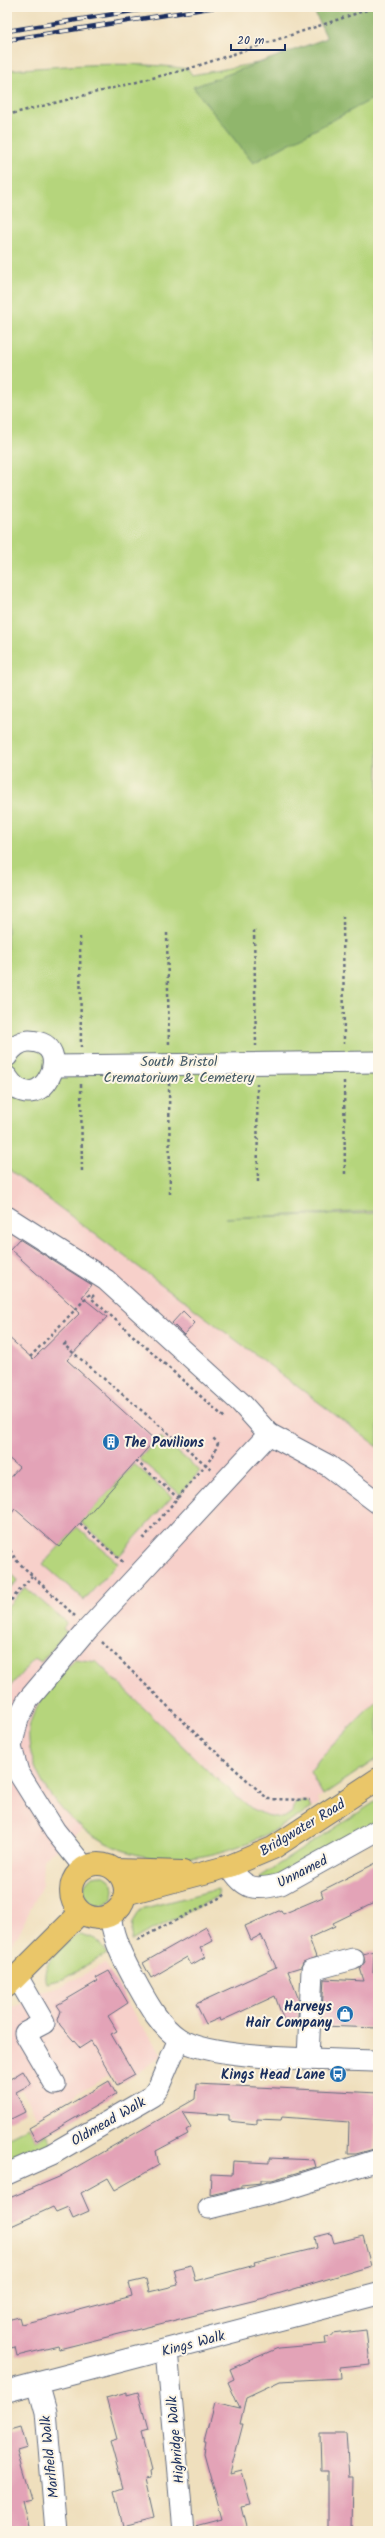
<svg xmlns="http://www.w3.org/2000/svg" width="385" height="2538" viewBox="0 0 385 2538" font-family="Kalam,sans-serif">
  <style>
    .built { fill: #f7d0ca }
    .green { fill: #b5d57c; stroke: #68826d }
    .forest { fill: #90b66c; stroke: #567265 }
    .building { fill: #e3a3b7 }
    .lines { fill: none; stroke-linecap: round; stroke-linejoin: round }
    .minor-casing { stroke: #656d7f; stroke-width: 23 }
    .highway-casing { stroke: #656d7f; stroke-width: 24 }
    .path { stroke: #656d7f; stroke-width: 2.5; stroke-dasharray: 3 3; stroke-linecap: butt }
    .minor { stroke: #fff; stroke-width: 21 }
    .highway { stroke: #eac669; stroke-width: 22 }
    .rail-casing { stroke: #1b2f5e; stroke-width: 4.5 }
    .rail { stroke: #fcf5e5; stroke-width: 3; stroke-dasharray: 9; stroke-linecap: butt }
    .labels { text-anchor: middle; stroke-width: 4; stroke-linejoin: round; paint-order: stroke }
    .park-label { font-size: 14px; fill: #425866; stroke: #fcf5e5 }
    .poi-label { font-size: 14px; font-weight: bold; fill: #1b2f5e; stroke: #fcf5e5; text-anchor: end }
    .street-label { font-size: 14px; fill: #1b2f5e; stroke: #fcf5e5 }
  </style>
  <rect width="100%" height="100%" fill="#fcf5e5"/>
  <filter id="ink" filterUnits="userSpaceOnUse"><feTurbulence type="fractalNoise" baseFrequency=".025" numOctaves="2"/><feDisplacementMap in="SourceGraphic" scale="8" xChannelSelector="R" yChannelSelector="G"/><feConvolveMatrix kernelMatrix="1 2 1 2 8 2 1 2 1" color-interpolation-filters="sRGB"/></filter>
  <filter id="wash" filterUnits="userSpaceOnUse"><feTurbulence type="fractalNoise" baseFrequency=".012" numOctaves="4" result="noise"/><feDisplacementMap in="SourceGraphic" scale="16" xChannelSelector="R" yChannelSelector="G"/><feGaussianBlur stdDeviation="0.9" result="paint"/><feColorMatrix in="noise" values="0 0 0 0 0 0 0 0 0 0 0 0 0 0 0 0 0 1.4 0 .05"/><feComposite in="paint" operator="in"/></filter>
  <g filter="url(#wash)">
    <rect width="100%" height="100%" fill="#efdfbd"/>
    <g class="built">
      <path d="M 7,1168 L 378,1447 L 378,1758 L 317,1799 L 319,1804 L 297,1818 L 256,1840 L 221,1852 L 195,1858 L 172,1859 L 142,1856 L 120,1849 L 83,1829 L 43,1859 L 42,1885 L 18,1935 L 7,1949 Z"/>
      <path d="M 105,1963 L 140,2025 L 152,2038 L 162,2056 L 124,2082 L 118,2073 L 109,2078 L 108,2076 L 37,2117 L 7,2064 L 7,2008 L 20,2005 L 39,1991 L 60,1987 Z"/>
    </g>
    <g class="green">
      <path d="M 378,41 L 378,1211 L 225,1218 L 378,1213 L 378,1447 L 7,1168 L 7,70 C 68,66 128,60 188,69 L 192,75 Z"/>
      <path d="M 160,1437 L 200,1471 L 180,1494 L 139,1459 Z"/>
      <path d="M 134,1464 L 172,1497 L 119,1556 L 81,1522 Z"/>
      <path d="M 77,1527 L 118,1563 L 84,1600 L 43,1564 Z"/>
      <path d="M 7,1570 L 18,1580 L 7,1592 Z"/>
      <path d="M 25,1587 L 67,1623 L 63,1629 L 67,1632 L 41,1662 L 35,1658 L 7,1690 L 7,1607 Z"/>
      <path d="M 75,1659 L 97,1662 L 210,1773 L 239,1798 L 251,1808 L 266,1815 L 282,1818 L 293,1812 L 295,1802 L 307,1802 L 312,1808 C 270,1835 225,1858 174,1859 C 118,1860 64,1826 39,1776 C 32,1762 26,1740 30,1723 C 38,1698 57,1678 75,1659 Z"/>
      <path d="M 378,1699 L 378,1758 L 323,1795 L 310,1772 L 320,1758 Z"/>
      <path d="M 378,1800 L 378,1826 L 283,1877 L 262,1881 L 259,1877 Z"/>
      <circle cx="99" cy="1890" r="15"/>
      <path d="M 218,1889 L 219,1896 L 131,1941 L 133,1922 L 141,1909 Z"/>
      <path d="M 80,1934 L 96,1939 L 107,1954 L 63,1979 L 46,1983 C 39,1965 65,1940 80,1934 Z"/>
      <path d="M 29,2127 L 36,2141 L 47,2135 L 53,2145 L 7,2167 L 7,2138 Z"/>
    </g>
    <path class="forest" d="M 312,7 L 378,7 L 378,96 L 253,163 L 193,87 L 327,38 Z"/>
    <g id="blocks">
      <g class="building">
        <path d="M 19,1239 L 92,1285 L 82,1297 L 107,1317 L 67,1360 L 155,1440 L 59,1547 L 15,1509 L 7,1519 L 7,1481 L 19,1467 L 7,1457 L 7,1336 L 33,1359 L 80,1313 L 10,1249 Z"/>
        <path d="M 183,1311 L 195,1323 L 184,1335 L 172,1323 Z"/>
        <path d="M 378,1862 L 378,1901 L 333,1923 L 335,1926 L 309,1938 L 316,1957 L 303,1962 L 301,1967 L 288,1971 L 299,2000 L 298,2019 L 285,2024 L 275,1996 L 221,2021 L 220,2018 L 206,2024 L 196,2004 L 276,1967 L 261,1935 L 251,1940 L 245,1926 L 281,1910 L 283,1914 L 323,1897 L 321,1891 Z"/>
        <path d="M 206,1927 L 213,1941 L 200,1948 L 205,1957 L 191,1965 L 187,1957 L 151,1978 L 143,1963 Z"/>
        <path d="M 374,1951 L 373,1973 L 378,1974 L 378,2028 L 321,2026 L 324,1979 L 364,1981 L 360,1968 L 365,1962 L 363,1954 Z"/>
        <path d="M 109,1971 L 128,2003 L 108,2016 L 117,2031 L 111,2034 L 135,2075 L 117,2085 L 91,2041 L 80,2048 L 60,2025 L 58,2020 L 61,2011 L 57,2005 L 98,1981 L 96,1978 Z"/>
        <path d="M 23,2071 L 31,2084 L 16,2092 L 25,2112 L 7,2121 L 7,2074 L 10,2079 Z"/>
        <path d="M 109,2081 L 116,2094 L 36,2141 L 29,2128 Z"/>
        <path d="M 196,2084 L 378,2093 L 374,2149 L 356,2154 L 348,2154 L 349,2122 L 282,2117 L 281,2120 L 257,2119 L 257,2124 L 228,2121 L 228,2115 L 182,2112 L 191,2127 L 186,2130 L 188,2134 L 156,2151 L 159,2165 L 115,2190 L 108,2178 L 81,2193 L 89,2211 L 73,2218 L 68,2207 L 56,2212 L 53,2207 L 7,2228 L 7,2199 L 59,2177 L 195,2099 Z"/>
        <path d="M 269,2158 L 314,2160 L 316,2167 L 272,2180 L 261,2180 L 261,2183 L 241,2185 L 241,2188 L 210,2195 L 211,2174 L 232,2175 L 233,2161 L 269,2163 Z"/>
        <path d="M 331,2233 L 334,2243 L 363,2236 L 371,2266 L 264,2298 L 59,2349 L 58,2346 L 17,2356 L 15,2347 L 7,2349 L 7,2320 L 19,2317 L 21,2324 L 42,2319 L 42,2320 L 132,2296 L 129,2283 L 146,2279 L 149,2292 L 178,2285 L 174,2269 L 191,2265 L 195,2281 L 255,2265 L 254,2263 L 317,2248 L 315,2237 Z"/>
        <path d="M 366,2330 L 370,2364 L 340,2367 L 341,2378 L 280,2381 L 246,2397 L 240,2424 L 243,2424 L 230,2474 L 242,2471 L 251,2505 L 241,2507 L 247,2531 L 196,2531 L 195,2526 L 222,2519 L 204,2453 L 206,2441 L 204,2441 L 214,2403 L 240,2409 L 228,2382 L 234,2379 L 230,2369 L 278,2348 L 326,2344 L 325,2337 L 333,2336 L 333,2334 Z"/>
        <path d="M 127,2392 L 127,2395 L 138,2392 L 148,2430 L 141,2432 L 151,2471 L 149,2472 L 150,2478 L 145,2479 L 154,2518 L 123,2526 L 114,2491 L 123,2488 L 110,2441 L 117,2439 L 106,2398 Z"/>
        <path d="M 21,2427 L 27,2448 L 17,2451 L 31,2499 L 22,2501 L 29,2531 L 7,2531 L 7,2431 Z"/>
        <path d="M 320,2434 L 346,2434 L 349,2477 L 353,2477 L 352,2531 L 328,2531 L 328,2472 L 321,2472 Z"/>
      </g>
    </g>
  </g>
  <g filter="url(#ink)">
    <use href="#blocks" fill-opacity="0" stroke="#656d7f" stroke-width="1"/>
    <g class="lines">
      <g class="minor-casing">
        <g id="minor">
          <path d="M 7,1056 C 11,1048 20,1041 29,1041 C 81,1042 38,1125 7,1077"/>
          <path d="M 54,1066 L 378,1062"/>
          <path d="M 7,1217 L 106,1280 L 241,1403 L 269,1434 L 88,1629 L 28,1700 L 18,1719 L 11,1747 L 18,1772 L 55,1831 L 84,1867"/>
          <path d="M 269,1434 L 329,1466 L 378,1503"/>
          <path d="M 230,1866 C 244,1890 255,1891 281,1884 L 378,1830"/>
          <path d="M 110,1916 C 114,1942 125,1963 138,1986 C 148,2004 160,2026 178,2038 C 210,2061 334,2059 378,2061"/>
          <path d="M 18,1978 L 44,2023 L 25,2033 L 55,2084"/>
          <path d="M 308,2058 L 312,1970 L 353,1959"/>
          <path d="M 7,2174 L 52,2154 L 152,2096 L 159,2086 L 179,2039"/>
          <path d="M 209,2208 L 286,2189 L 378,2160"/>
          <path d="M 167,2350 L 183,2531"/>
          <path d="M 38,2383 L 46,2412 L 56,2531"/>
          <path d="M 7,2391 L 378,2294"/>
        </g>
      </g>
      <g class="highway-casing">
        <g id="highway">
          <circle cx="98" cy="1891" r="27"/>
          <path d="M 116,1870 L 183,1872"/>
          <path d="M 125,1894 L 230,1866 L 273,1848 L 378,1779"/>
          <path d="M 7,1986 L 80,1913"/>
        </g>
      </g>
      <g class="path">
        <path d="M 7,115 L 188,69 L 376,7"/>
        <path d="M 343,916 L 344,1044"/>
        <path d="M 254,930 L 256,1046"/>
        <path d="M 167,933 L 169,1046"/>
        <path d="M 80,937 L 81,1047"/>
        <path d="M 344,1081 L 345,1175"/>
        <path d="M 169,1083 L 170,1194"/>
        <path d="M 257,1083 L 258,1185"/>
        <path d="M 81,1084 L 82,1174"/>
        <path d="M 94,1295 L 91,1298 L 225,1418"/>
        <path d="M 66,1343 L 64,1345 L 211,1469"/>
        <path d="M 30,1357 L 91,1293"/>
        <path d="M 136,1461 L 178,1498"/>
        <path d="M 80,1524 L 123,1562"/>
        <path d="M 143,1539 L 213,1456 L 218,1443 L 213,1438"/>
        <path d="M 7,1545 L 16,1560 L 75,1616"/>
        <path d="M 7,1605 L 32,1576"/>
        <path d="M 102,1642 L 195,1733 L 268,1799 L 310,1800"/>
        <path d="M 137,1940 L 227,1894"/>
      </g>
      <use href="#minor" class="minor"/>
      <use href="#highway" class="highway"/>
      <g class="rail-casing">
        <g id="rail">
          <path d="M 7,31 L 158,7"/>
          <path d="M 7,40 L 216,7"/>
        </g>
      </g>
      <use href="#rail" class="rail"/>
    </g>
  </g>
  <defs>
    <g id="building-disc" transform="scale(0.9)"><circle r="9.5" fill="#1f6fb2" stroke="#fcf5e5"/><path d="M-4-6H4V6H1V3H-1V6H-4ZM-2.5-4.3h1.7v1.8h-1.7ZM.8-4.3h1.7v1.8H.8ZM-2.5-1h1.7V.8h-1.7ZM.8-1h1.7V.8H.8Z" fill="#fff"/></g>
    <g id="shop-disc" transform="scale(0.9)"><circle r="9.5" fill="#1f6fb2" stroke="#fcf5e5"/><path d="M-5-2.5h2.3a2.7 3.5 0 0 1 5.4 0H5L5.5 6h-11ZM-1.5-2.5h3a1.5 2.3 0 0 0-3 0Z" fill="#fff"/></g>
    <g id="bus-disc" transform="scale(0.9)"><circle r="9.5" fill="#1f6fb2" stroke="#fcf5e5"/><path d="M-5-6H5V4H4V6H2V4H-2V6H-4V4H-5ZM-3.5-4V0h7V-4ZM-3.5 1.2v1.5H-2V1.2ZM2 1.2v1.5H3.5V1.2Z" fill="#fff"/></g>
  </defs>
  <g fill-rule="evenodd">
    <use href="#building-disc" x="111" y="1442"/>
    <use href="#shop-disc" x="345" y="2014"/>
    <use href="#bus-disc" x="338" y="2074"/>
  </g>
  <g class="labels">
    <g class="park-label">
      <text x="179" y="1066">South Bristol<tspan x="179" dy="16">Crematorium &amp; Cemetery</tspan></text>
    </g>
    <g class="poi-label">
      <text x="124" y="1447" text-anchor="start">The Pavilions</text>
      <text x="332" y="2011">Harveys<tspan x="332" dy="16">Hair Company</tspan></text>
      <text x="325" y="2079">Kings Head Lane</text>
    </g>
    <g class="street-label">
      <text transform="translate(302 1827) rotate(-31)" y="5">Bridgwater Road</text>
      <text transform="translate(302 1871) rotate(-27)" y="5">Unnamed</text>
      <text transform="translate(108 2121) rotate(-30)" y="5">Oldmead Walk</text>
      <text transform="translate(193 2343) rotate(-15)" y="5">Kings Walk</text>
      <text transform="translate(175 2440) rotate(-95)" y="5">Highridge Walk</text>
      <text transform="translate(49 2457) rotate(-96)" y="5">Marlfield Walk</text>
    </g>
  </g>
  <rect width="385" height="2538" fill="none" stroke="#fcf5e5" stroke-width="24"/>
  <path d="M231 44v6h54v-6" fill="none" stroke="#1b2f5e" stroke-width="2"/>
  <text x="237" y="44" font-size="12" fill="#1b2f5e" stroke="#fcf5e5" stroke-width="3" paint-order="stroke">20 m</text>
</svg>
